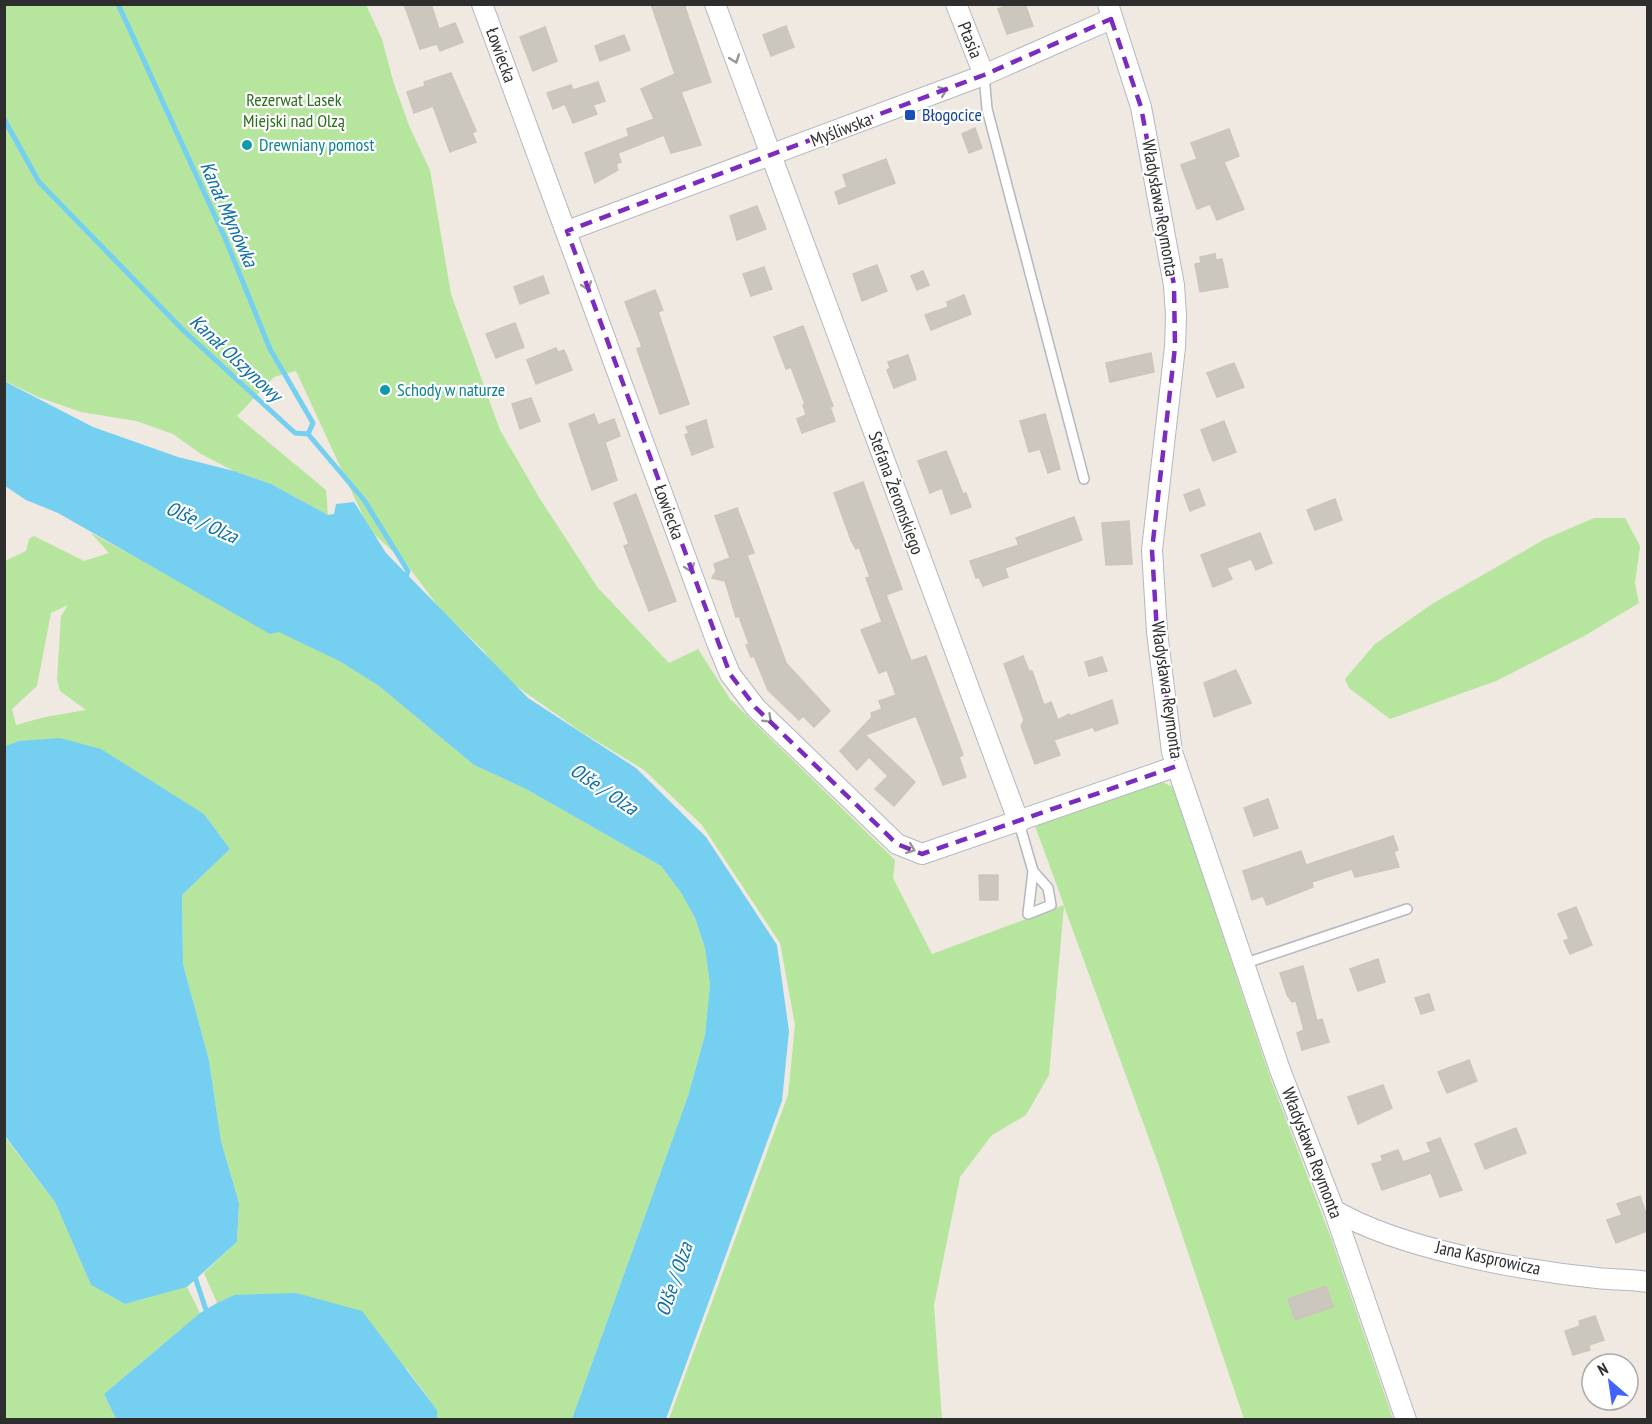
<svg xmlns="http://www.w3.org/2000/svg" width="1652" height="1424" viewBox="0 0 1652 1424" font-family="'PT Sans Narrow',sans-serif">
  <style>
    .green { fill: #b6e59e; fill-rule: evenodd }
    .water { fill: #75cff0 }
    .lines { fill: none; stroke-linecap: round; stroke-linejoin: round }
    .stream { stroke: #75cff0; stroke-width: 5 }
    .building { fill: #cbc7bf; stroke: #cbc5ba; stroke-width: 1.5 }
    .lane-casing { stroke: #b4b7c1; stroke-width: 12 }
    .street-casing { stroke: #b4b7c1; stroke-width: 22 }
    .lane { stroke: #fff; stroke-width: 9 }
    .street { stroke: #fff; stroke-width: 20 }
    .oneway { stroke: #969696 }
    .marked { fill: none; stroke: #7b2cbf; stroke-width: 4.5; stroke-dasharray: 12 8; stroke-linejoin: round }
    .transit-dot { fill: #1a4fb4; stroke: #fff; stroke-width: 2 }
    .culture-dot { fill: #0f9aa8; stroke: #fff; stroke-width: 2 }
    .labels { text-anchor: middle; stroke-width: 4.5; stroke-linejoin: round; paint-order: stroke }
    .street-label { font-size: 18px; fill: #2e2e2e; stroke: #fff }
    .park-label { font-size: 18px; fill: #2c6e1b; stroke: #fff }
    .transit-label { font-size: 18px; fill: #164399; stroke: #fff; text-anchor: start }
    .culture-label { font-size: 18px; fill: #0d838f; stroke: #fff; text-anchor: start }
    .water-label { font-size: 20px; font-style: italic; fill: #0d6fa3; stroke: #fff }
  </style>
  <rect width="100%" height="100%" fill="#efe9e1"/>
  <g class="green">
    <path d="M 4,5 L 366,5 L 382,39 L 394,84 L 410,128 L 430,170 L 451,294 L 500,430 L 540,499 L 598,588 L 669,663 L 698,649 L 730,699 L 895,860 L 893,878 L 932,954 L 1064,905 L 1035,826 L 1160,781 L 1173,787 L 1271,1080 L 1331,1238 L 1393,1419 L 1244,1419 L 1159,1166 L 1064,906 L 1049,1075 L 1026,1115 L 992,1135 L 960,1177 L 934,1305 L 942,1419 L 669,1419 L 788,1095 L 795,1025 L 780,943 L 702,825 L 644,770 L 580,731 L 502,676 L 483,650 L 440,609 L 408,566 L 369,529 L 296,371 L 274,377 L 237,416 L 326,490 L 328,515 L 271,484 L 234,471 L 201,454 L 173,434 L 136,421 L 81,412 L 38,397 L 5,381 Z"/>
    <path d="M 1594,518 L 1625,518 L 1640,546 L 1635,583 L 1639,603 L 1586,635 L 1496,681 L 1390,719 L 1349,688 L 1345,679 L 1375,644 L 1432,604 L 1545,539 Z"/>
    <path d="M 91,533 L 173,578 L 341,662 L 379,686 L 474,765 L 526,789 L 661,866 L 680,891 L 695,918 L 705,948 L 710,985 L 705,1035 L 688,1096 L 572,1419 L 437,1419 L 437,1410 L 407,1369 L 234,1295 L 217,1303 L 204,1273 L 237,1242 L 239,1203 L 221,1141 L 209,1060 L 183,964 L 182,895 L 230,849 L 204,814 L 160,789 L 19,741 L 5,746 L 5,561 L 26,551 L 29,539 L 34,536 L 84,561 L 109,553 ZM 68,605 L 61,616 L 57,680 L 60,691 L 86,710 L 45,717 L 16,725 L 12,709 L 37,686 L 51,613 Z"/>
    <path d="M 4,1136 L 55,1202 L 91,1285 L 125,1304 L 187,1287 L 200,1313 L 104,1394 L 116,1419 L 5,1419 Z"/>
  </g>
  <g class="water">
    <path d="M 4,381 L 93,427 L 178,457 L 234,471 L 271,484 L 328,515 L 334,514 L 336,504 L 354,502 L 386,553 L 528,698 L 636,768 L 706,837 L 777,945 L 789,1031 L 782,1101 L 666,1419 L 572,1419 L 688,1096 L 705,1035 L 710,985 L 705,948 L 695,918 L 680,891 L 661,866 L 526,789 L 474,765 L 379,686 L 341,662 L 279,632 L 270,634 L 58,513 L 26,500 L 5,486 Z"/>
    <path d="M 60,738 L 101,749 L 204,814 L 230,849 L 182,895 L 183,964 L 209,1060 L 221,1141 L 239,1203 L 237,1242 L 187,1287 L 125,1304 L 91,1285 L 55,1202 L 5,1136 L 5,746 L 19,741 Z"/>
    <path d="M 296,1293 L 362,1311 L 437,1410 L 437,1419 L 116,1419 L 104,1394 L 200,1313 L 217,1303 L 234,1295 Z"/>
  </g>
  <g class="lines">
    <g class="stream">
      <path d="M 118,4 L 225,238 L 270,349 L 313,423 L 308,434"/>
      <path d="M 4,119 L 39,182 L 184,331 L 295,433 L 308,434 L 364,500 L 408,571 L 405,580"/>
      <path d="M 194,1274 L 208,1316"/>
    </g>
  </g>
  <g class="building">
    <path d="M 404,4 L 431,4 L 439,29 L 455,23 L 463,42 L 440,51 L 437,44 L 420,49 Z"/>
    <path d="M 651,4 L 684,4 L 688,16 L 711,82 L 681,92 L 701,145 L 671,153 L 664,135 L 618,153 L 621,162 L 616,164 L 618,170 L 595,183 L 585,153 L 629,136 L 627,129 L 654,119 L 641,89 L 675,74 Z"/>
    <path d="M 1010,4 L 1025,4 L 1033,26 L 1007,34 L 998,9 Z"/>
    <path d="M 786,26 L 794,47 L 771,56 L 763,35 Z"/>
    <path d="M 545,27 L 557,61 L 533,71 L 520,37 Z"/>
    <path d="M 624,35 L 630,50 L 600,61 L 595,46 Z"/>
    <path d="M 451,73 L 476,131 L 472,133 L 476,142 L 450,152 L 433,106 L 414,113 L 407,92 L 425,86 L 424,82 Z"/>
    <path d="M 598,82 L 605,101 L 593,105 L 597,114 L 573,123 L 565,104 L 553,109 L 547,93 L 571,85 L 573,90 Z"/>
    <path d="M 975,128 L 982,148 L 969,153 L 962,134 Z"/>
    <path d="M 1229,129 L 1239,156 L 1224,162 L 1244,209 L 1217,220 L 1210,204 L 1197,209 L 1181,165 L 1197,159 L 1191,143 Z"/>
    <path d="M 886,159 L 895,183 L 839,204 L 835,192 L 847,187 L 843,175 Z"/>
    <path d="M 757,206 L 766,229 L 737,240 L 730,216 Z"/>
    <path d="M 1215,254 L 1216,260 L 1222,259 L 1228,287 L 1200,292 L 1195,264 L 1201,263 L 1200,257 Z"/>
    <path d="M 877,265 L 887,291 L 862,301 L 853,274 Z"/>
    <path d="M 764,267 L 772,289 L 751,296 L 743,274 Z"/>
    <path d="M 923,271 L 929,285 L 917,290 L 911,276 Z"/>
    <path d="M 543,276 L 549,293 L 520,304 L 514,287 Z"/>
    <path d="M 655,290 L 663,310 L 658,312 L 689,404 L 660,414 L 637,349 L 642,347 L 625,302 Z"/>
    <path d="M 964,295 L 971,314 L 931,330 L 925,315 L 948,307 L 947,302 Z"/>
    <path d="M 515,323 L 524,347 L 496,358 L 486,334 Z"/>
    <path d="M 803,326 L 833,406 L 830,407 L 835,421 L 802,433 L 797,419 L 806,415 L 803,405 L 805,404 L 791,367 L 786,369 L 774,337 Z"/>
    <path d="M 556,348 L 558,352 L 564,350 L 572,370 L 536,384 L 527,360 Z"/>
    <path d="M 1151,353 L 1154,372 L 1110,382 L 1106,363 Z"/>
    <path d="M 908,355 L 916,379 L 894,388 L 887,370 L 890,368 L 888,362 Z"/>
    <path d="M 1234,363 L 1244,387 L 1217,397 L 1207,373 Z"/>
    <path d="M 531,398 L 540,421 L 520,429 L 512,404 Z"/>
    <path d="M 594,414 L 598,425 L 614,419 L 620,436 L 605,442 L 617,480 L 592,490 L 569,424 Z"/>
    <path d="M 1045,414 L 1060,469 L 1048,473 L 1040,449 L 1029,452 L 1020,421 Z"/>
    <path d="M 706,420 L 713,447 L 692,455 L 685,435 L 689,433 L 686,427 Z"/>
    <path d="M 1224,421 L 1236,452 L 1213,461 L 1201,430 Z"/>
    <path d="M 946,451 L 963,494 L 966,493 L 971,507 L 951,514 L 942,488 L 930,493 L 918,461 Z"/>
    <path d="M 863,482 L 902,589 L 886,595 L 911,661 L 926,656 L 963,755 L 959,757 L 966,777 L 943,785 L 916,716 L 865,735 L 915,782 L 894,806 L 875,789 L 888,776 L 869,757 L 857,770 L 840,751 L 872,717 L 871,713 L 882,709 L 879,701 L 896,695 L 887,670 L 879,673 L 861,630 L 882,622 L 866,578 L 870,577 L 859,547 L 856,549 L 851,540 L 834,493 Z"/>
    <path d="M 1199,489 L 1205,505 L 1190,511 L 1184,495 Z"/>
    <path d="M 636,494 L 676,601 L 649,611 L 624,546 L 629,544 L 614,503 Z"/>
    <path d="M 1335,499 L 1342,520 L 1315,530 L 1307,510 Z"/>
    <path d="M 737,508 L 754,553 L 747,555 L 786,663 L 830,711 L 814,727 L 803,716 L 799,720 L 768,690 L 754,656 L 751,657 L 746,645 L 749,644 L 739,616 L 736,617 L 725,581 L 712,578 L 716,571 L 714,564 L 730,558 L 715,516 Z"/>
    <path d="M 1074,517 L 1082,540 L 1005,568 L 1008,577 L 983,586 L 979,577 L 976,578 L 970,561 L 1019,545 L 1016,538 Z"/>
    <path d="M 1129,521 L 1132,564 L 1106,565 L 1102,523 Z"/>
    <path d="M 1260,533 L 1272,563 L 1256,570 L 1251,559 L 1227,568 L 1232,579 L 1213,587 L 1201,555 Z"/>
    <path d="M 1023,656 L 1029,671 L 1032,671 L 1044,705 L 1051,702 L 1058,720 L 1069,714 L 1070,716 L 1112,700 L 1118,723 L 1095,731 L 1093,727 L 1054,740 L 1060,755 L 1035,764 L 1021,726 L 1024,720 L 1004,664 Z"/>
    <path d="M 1102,657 L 1107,671 L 1089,676 L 1085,662 Z"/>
    <path d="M 1236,670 L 1251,703 L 1214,717 L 1204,683 Z"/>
    <path d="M 1268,799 L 1278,828 L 1254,836 L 1244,808 Z"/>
    <path d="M 1393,836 L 1398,850 L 1394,852 L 1399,867 L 1355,877 L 1352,869 L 1312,882 L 1313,887 L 1267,905 L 1263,896 L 1252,900 L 1243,871 L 1301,851 L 1306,865 Z"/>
    <path d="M 979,875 L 998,875 L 998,900 L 980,900 Z"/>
    <path d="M 1576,907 L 1592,945 L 1570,954 L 1564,941 L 1569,939 L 1558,914 Z"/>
    <path d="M 1378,959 L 1385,982 L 1358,991 L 1350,969 Z"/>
    <path d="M 1303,966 L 1317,1021 L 1322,1019 L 1329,1042 L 1302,1050 L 1297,1033 L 1304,1030 L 1296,1001 L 1292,1002 L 1287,995 L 1280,973 Z"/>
    <path d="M 1429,994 L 1434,1010 L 1421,1014 L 1415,998 Z"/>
    <path d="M 1469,1060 L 1477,1081 L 1447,1093 L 1438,1072 Z"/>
    <path d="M 1383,1085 L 1392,1108 L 1358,1124 L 1348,1097 Z"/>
    <path d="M 1516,1128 L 1526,1153 L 1485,1169 L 1475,1144 Z"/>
    <path d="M 1440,1138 L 1462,1190 L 1440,1197 L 1431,1173 L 1382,1190 L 1372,1164 L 1383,1161 L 1381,1156 L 1398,1150 L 1403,1162 L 1431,1152 L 1427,1143 Z"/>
    <path d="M 1640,1196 L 1647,1217 L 1647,1231 L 1616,1243 L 1607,1220 L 1622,1215 L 1617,1204 Z"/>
    <path d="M 1326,1286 L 1333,1307 L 1295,1320 L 1288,1299 Z"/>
    <path d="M 1595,1316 L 1604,1340 L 1589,1345 L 1590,1350 L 1573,1355 L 1565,1331 L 1580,1326 L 1579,1321 Z"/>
  </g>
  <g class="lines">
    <g class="lane-casing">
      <g id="lane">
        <path d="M 984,75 L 987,109 L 1084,479"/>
        <path d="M 1019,823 L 1033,871 L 1028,914 L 1051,905 L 1048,888 L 1033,871"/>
        <path d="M 1243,964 L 1407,909"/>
      </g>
    </g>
    <g class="street-casing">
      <g id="street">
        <path d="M 482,4 L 716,640 L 730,674 L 756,708 L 897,844 L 922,854 L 1177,766"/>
        <path d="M 715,4 L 1019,823"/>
        <path d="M 956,4 L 984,75"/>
        <path d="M 1108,4 L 1141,107 L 1174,285 L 1176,316 L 1175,347 L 1152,550 L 1157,632 L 1172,752 L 1280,1070 L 1334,1210 L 1406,1420"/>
        <path d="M 567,231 L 984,75 L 1111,19"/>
        <path d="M 1334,1210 C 1400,1249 1520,1270 1597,1278 C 1614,1280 1631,1279 1648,1282"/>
      </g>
    </g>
    <use href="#lane" class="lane"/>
    <use href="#street" class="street"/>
  </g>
  <defs><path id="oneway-chevron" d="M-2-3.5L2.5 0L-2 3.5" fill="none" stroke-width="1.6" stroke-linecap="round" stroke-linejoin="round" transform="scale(1.5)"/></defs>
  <g class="oneway">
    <use href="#oneway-chevron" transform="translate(735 59) rotate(70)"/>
    <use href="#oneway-chevron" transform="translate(943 91) rotate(-21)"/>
    <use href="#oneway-chevron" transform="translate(587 286) rotate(70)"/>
    <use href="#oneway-chevron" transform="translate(690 568) rotate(70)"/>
    <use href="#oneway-chevron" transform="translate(768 719) rotate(44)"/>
    <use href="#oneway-chevron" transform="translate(911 849) rotate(21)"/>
  </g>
  <path class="marked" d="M 1111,19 L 1141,107 L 1174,285 L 1175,347 L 1152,550 L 1157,632 L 1177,766 L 922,854 L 897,844 L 756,708 L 730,674 L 567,231 L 984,75 Z"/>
  <rect class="transit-dot" x="904" y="109" width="12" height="12" rx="3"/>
  <g class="culture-dot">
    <circle cx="247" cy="145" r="6"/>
    <circle cx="385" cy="390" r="6"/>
  </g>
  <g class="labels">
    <g class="street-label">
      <text transform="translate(970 40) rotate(68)" y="6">Ptasia</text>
      <text transform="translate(501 55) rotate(70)" y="6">Łowiecka</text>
      <text transform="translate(841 130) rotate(-21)" y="6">Myśliwska</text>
      <text transform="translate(1160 208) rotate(80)" y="6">Władysława Reymonta</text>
      <text transform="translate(896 493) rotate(70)" y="6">Stefana Żeromskiego</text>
      <text transform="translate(669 512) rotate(70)" y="6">Łowiecka</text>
      <text transform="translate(1167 690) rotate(82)" y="6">Władysława Reymonta</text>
      <text transform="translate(1312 1153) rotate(69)" y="6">Władysława Reymonta</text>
      <text transform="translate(1488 1258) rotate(12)" y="6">Jana Kasprowicza</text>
    </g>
    <g class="park-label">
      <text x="294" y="106">Rezerwat Lasek<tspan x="294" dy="21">Miejski nad Olzą</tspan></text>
    </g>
    <g class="transit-label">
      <text x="922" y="121">Błogocice</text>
    </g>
    <g class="culture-label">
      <text x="259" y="151">Drewniany pomost</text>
      <text x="397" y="396">Schody w naturze</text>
    </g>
    <g class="water-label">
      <text transform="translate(229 214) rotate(66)" y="7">Kanał Młynówka</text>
      <text transform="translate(236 358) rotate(43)" y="7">Kanał Olszynowy</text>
      <text transform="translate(202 522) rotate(24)" y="7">Olše / Olza</text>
      <text transform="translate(604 789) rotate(34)" y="7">Olše / Olza</text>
      <text transform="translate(674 1279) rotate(-71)" y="7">Olše / Olza</text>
    </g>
  </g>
  <rect width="1652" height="1424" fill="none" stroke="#2e2e2e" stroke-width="12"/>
  <g transform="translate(1610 1382) rotate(331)"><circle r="28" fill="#ffffff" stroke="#ababab" stroke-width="1.5"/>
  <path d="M0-4.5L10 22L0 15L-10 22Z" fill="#4264fb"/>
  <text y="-9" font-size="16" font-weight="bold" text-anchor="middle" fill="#2e2e2e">N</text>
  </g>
</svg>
